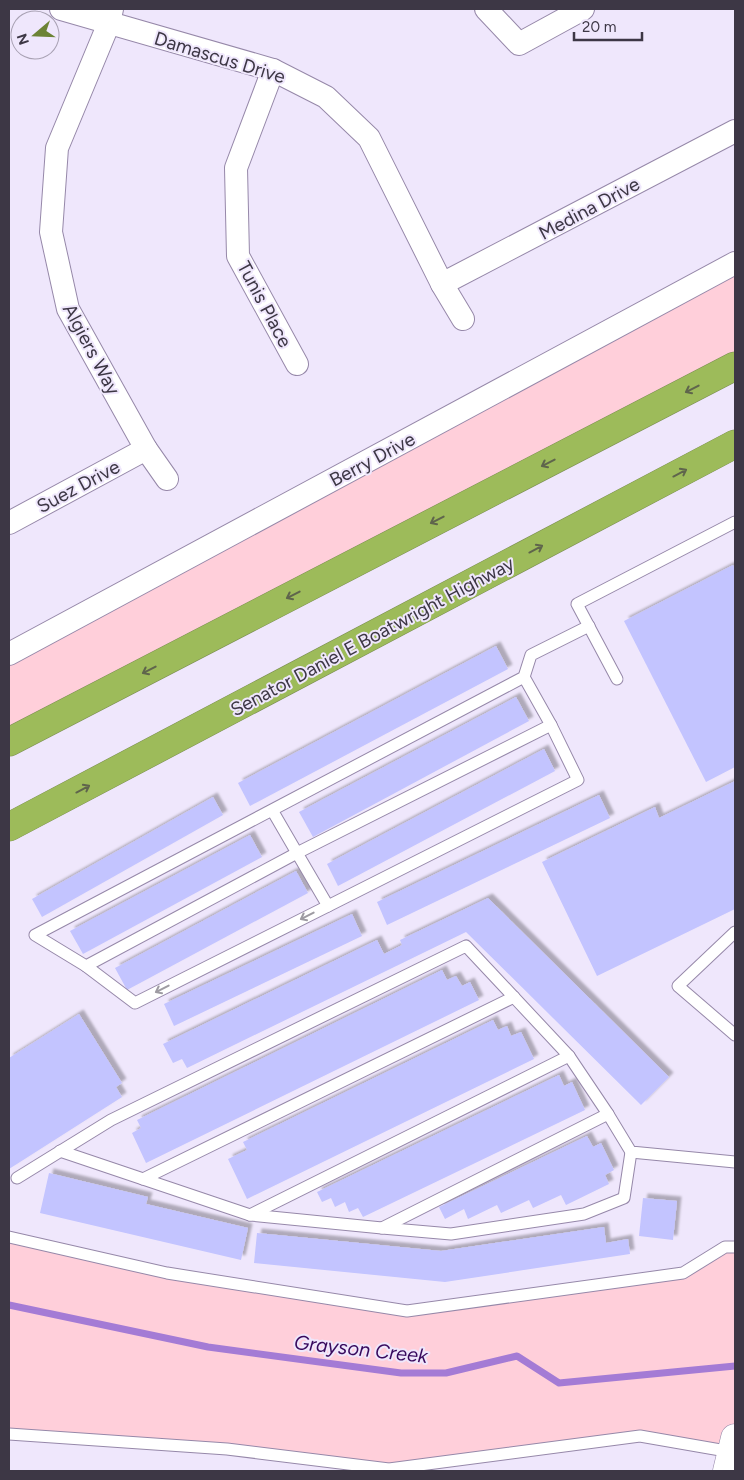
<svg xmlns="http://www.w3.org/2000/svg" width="744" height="1480" viewBox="0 0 744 1480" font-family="Figtree,sans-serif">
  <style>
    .green { fill: #ffcfda }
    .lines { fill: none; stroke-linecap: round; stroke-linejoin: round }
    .stream { stroke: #a47bd5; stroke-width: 7 }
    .building { fill: #c3c4ff; filter: url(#shadow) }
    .service-casing { stroke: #9688a9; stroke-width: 13 }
    .minor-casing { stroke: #9688a9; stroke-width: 24 }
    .secondary-casing { stroke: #9688a9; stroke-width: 29 }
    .motorway-casing { stroke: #7b8d53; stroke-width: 29 }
    .service { stroke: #fff; stroke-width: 11 }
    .minor { stroke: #fff; stroke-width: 22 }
    .secondary { stroke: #fff; stroke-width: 28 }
    .motorway { stroke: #9dbb5a; stroke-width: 28 }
    .oneway { stroke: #5f654c }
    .oneway2 { stroke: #9e9ba2 }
    .labels { text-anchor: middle; stroke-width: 4; stroke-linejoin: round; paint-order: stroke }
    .street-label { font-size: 19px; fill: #3d3745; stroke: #efe7fc }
    .water-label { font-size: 20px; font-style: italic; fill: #380a5d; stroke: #efe7fc }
  </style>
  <defs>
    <filter id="shadow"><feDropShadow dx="4.5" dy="-4.5" stdDeviation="1" flood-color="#0004"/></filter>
  </defs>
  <rect width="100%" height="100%" fill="#efe7fc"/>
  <g class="green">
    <path d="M 735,263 L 735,366 L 9,742 L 9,654 Z"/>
    <path d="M 9,1237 L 167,1273 L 407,1311 L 683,1273 L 735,1247 L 735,1438 L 732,1452 L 640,1436 L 389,1469 L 9,1434 Z"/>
  </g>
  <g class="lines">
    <path class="stream" d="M 9,1305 L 208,1347 L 401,1373 L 446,1373 L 517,1356 L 559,1383 L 735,1366"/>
  </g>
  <g class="building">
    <path d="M 733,565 L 735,569 L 735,767 L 706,782 L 624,621 Z"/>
    <path d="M 496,646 L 508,669 L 250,806 L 238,783 Z"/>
    <path d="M 516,697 L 529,721 L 313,837 L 299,812 Z"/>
    <path d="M 544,749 L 555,771 L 338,886 L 327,864 Z"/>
    <path d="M 735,781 L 735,909 L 597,976 L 542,862 L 655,807 L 659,818 Z"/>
    <path d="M 599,795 L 610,818 L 387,925 L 377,902 Z"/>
    <path d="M 213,797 L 223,815 L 42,917 L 32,899 Z"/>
    <path d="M 250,835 L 262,857 L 83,954 L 70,931 Z"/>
    <path d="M 296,871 L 308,893 L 127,990 L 115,968 Z"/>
    <path d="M 488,898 L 669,1077 L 641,1105 L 466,932 L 187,1068 L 182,1059 L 173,1063 L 163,1044 L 377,940 L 384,954 L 402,945 L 400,940 Z"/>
    <path d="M 352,914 L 362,936 L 174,1026 L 164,1004 Z"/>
    <path d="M 442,970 L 447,980 L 456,976 L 462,986 L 470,982 L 479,1000 L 146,1163 L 132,1133 L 141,1128 L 137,1120 Z"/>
    <path d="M 79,1014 L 122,1083 L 116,1087 L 122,1097 L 9,1169 L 9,1058 Z"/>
    <path d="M 493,1020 L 498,1030 L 507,1026 L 511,1036 L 521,1032 L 534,1059 L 247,1199 L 228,1159 L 247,1150 L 243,1142 Z"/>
    <path d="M 559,1075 L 564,1086 L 572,1082 L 585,1110 L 363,1217 L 358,1208 L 349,1212 L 345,1202 L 335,1207 L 331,1198 L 322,1202 L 317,1192 Z"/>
    <path d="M 587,1136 L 593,1147 L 601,1143 L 614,1170 L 605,1175 L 609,1184 L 566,1205 L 561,1195 L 533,1208 L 529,1200 L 501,1213 L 497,1205 L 468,1219 L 464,1209 L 445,1219 L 439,1207 Z"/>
    <path d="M 49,1173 L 148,1197 L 146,1204 L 248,1228 L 241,1260 L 40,1213 Z"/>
    <path d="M 643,1198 L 677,1201 L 673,1240 L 639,1236 Z"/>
    <path d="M 604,1227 L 606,1243 L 628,1239 L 630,1254 L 445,1282 L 254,1263 L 257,1233 L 441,1251 Z"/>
  </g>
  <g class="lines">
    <g class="service-casing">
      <g id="service">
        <path d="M 617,679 L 577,604 L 735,522"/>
        <path d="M 272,810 L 297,853 L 86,966 L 35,935 L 524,677 L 531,655 L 589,626"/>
        <path d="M 328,906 L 578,780 L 551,725 L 524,677"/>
        <path d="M 735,932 L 678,986 L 735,1035"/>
        <path d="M 86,966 L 135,1003 L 328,906 L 297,853 L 551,725"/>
        <path d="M 60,1151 L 250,1215 L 382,1228 L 451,1234 L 584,1214 L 624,1198 L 631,1152"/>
        <path d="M 17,1178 L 111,1120 L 466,946 L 569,1056 L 608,1114 L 631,1152 L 735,1162"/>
        <path d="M 143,1179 L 514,997"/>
        <path d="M 250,1215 L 569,1056"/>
        <path d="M 382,1228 L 608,1114"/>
        <path d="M 9,1237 L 167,1273 L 407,1311 L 683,1273 L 725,1247 L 735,1247"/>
        <path d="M 9,1434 L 227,1449 L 389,1469 L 640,1436 L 732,1452"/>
      </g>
    </g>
    <g class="minor-casing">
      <g id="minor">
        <path d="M 61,9 L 273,70 L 326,97 L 369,138 L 442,284 L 463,319"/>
        <path d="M 112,9 L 109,23 L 57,148 L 51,232 L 68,309 L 146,449 L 167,479"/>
        <path d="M 486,9 L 519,44 L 583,9"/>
        <path d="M 273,70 L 236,168 L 238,256 L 297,364"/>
        <path d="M 442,284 L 735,131"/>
        <path d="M 9,523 L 146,449"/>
        <path d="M 9,654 L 735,263"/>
      </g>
    </g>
    <g class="secondary-casing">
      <path id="secondary" d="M 727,1471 L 735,1438"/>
    </g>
    <g class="motorway-casing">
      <g id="motorway">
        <path d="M 9,742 L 735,366"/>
        <path d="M 9,827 L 735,444"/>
      </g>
    </g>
    <use href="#service" class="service"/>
    <use href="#minor" class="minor"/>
    <use href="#secondary" class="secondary"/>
    <use href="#motorway" class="motorway"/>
  </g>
  <defs><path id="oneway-shaft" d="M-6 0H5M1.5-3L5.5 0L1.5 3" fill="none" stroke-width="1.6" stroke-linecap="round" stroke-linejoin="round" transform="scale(1.25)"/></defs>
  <g class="oneway">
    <use href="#oneway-shaft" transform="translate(692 389) rotate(153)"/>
    <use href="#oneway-shaft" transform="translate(548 463) rotate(153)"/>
    <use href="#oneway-shaft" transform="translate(680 473) rotate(-28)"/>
    <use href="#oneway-shaft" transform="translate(437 520) rotate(153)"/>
    <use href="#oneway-shaft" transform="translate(536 549) rotate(-28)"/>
    <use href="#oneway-shaft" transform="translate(293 595) rotate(153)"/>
    <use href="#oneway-shaft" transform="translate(149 670) rotate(153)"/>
    <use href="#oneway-shaft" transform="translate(83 789) rotate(-28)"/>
  </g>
  <g class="oneway2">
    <use href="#oneway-shaft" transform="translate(307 916) rotate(153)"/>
    <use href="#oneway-shaft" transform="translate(162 989) rotate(153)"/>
  </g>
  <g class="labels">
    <g class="street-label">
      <text transform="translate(220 57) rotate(17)" y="7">Damascus Drive</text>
      <text transform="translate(589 208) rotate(-28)" y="7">Medina Drive</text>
      <text transform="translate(265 304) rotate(62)" y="7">Tunis Place</text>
      <text transform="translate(92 349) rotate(62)" y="7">Algiers Way</text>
      <text transform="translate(372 459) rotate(-28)" y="7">Berry Drive</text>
      <text transform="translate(78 486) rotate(-28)" y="7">Suez Drive</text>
      <text transform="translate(372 636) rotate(-28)" y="7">Senator Daniel E Boatwright Highway</text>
    </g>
    <g class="water-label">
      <text transform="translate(361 1349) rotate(6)" y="7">Grayson Creek</text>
    </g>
  </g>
  <rect width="744" height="1480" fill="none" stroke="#3d3745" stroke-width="20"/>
  <g transform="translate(35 35) rotate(251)"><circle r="24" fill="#efe7fc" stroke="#a8a1b3"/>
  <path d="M0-4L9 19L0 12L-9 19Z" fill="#6c8335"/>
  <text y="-8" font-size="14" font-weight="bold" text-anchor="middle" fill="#3d3745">N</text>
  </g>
  <path d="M574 32v8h68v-8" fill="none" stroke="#3d3745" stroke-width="2.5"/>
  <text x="582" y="32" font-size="15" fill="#3d3745" stroke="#efe7fc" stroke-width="4" paint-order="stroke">20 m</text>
</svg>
